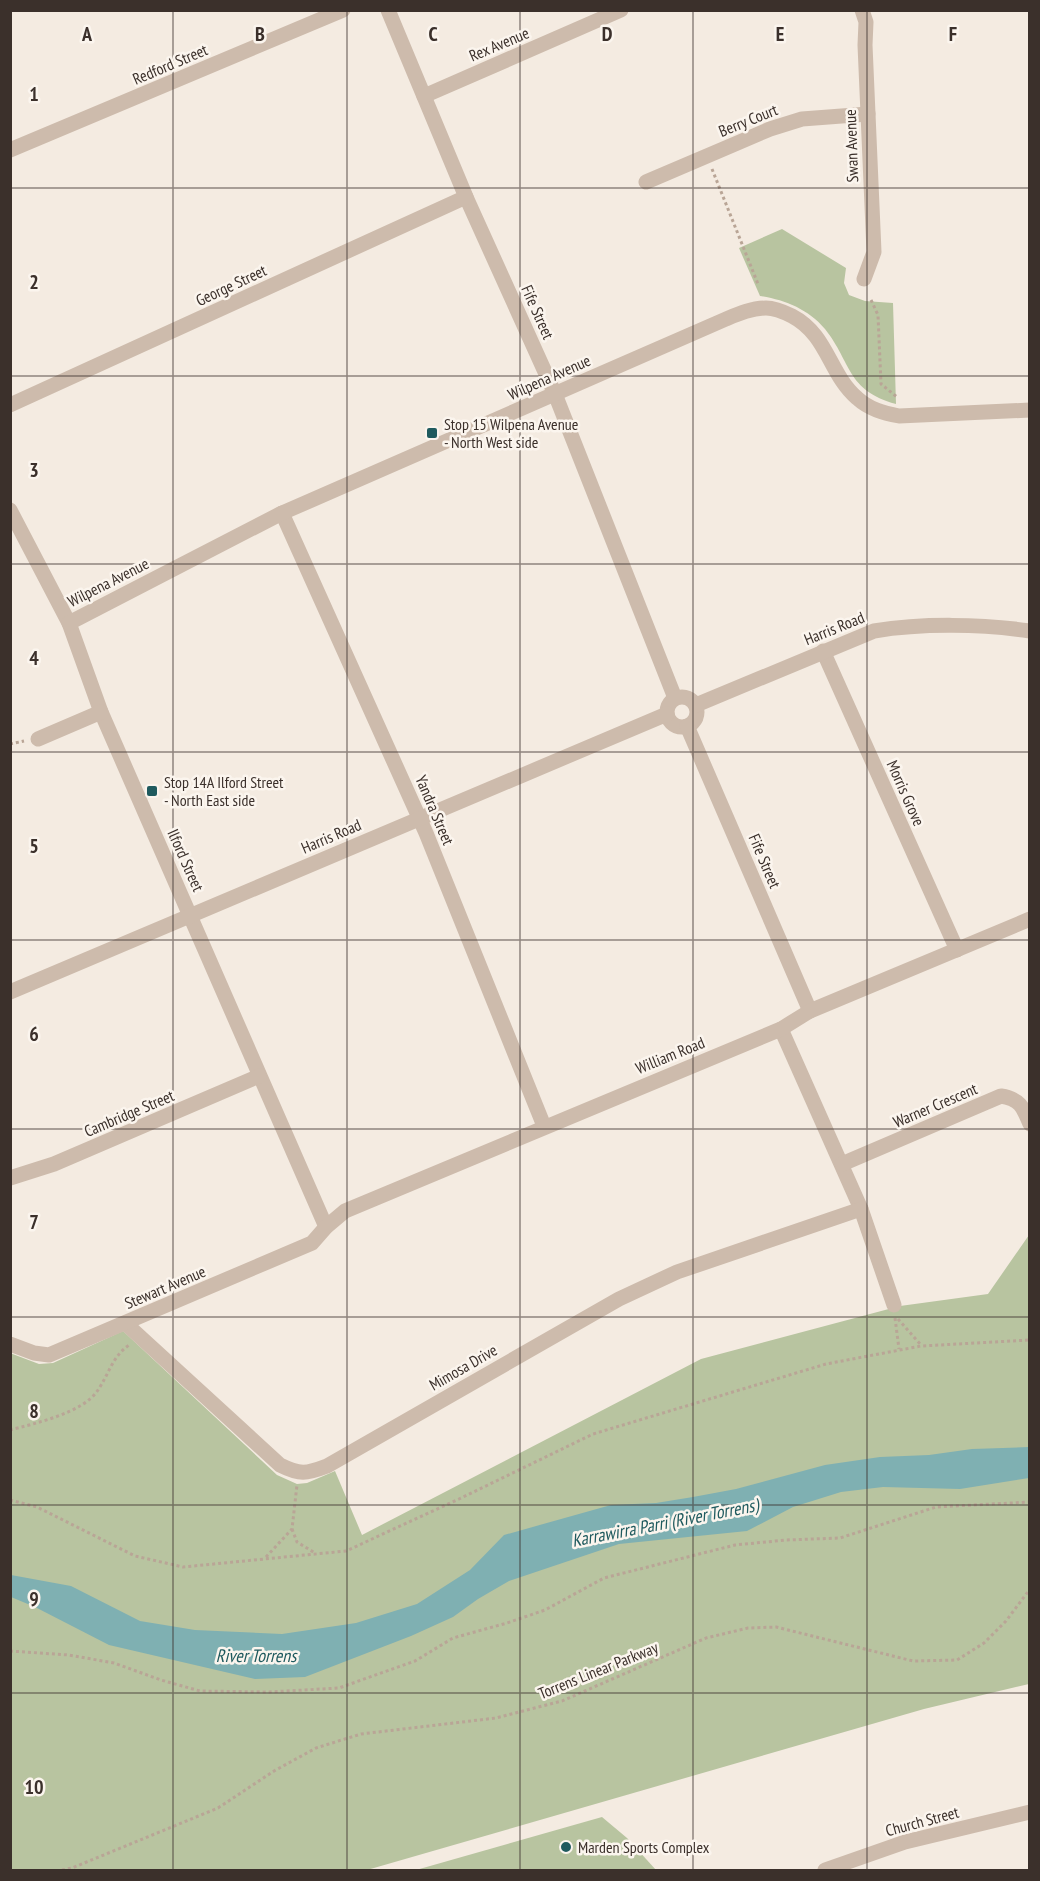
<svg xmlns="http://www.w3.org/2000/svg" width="1040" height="1881" viewBox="0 0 1040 1881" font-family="'PT Sans Narrow',sans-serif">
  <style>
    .green { fill: #b8c4a0 }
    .water { fill: #7fb0b2 }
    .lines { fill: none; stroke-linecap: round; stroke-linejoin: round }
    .path { stroke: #b9a596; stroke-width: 3; stroke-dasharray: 3 3; stroke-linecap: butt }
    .street { stroke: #cdbbac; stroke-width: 15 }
    .grid { fill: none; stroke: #3b302b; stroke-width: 1.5; stroke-opacity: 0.55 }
    .poi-dot { fill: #1f5a5e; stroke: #fbf5ee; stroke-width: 2 }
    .labels { text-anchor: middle; stroke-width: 5; stroke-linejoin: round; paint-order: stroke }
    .street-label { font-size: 16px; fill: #3b302b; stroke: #fbf5ee }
    .poi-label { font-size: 16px; fill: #3b302b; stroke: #fbf5ee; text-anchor: start }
    .water-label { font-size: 18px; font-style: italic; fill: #1f5a5e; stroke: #fbf5ee }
    .grid-label { font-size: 20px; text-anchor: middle; font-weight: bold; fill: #3b302b; stroke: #fbf5ee; stroke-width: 5; stroke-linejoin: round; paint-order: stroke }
  </style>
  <rect width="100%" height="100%" fill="#f4ebe1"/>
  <g class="green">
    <path d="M 782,229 L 846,268 L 844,283 L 849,295 L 865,301 L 893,303 L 896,404 C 846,390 852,363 825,329 C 808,309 785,300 760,296 L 739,248 Z"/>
    <path d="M 1029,1235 L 1029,1684 L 924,1709 L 367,1870 L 11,1870 L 10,1353 L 39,1364 L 53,1363 L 123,1331 L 277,1475 L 297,1484 L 307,1483 L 335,1471 L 362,1535 L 701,1359 L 900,1306 L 988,1294 Z"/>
    <path d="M 602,1817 L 627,1838 L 656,1870 L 416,1870 Z"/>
  </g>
  <path class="water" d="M 1029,1447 L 1029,1478 L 960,1489 L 883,1487 L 841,1492 L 793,1507 L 747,1531 L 619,1544 L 509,1581 L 478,1599 L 453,1617 L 411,1636 L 305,1677 L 255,1679 L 109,1645 L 35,1607 L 11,1597 L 11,1575 L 71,1586 L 140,1621 L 195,1630 L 282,1634 L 356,1623 L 417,1604 L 470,1570 L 504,1535 L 611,1505 L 656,1503 L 693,1497 L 736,1489 L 825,1465 L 880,1457 L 929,1455 L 972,1449 Z"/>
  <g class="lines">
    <g class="path">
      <path d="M 712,169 L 758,284"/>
      <path d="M 871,300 L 878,315 L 881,384 L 897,397"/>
      <path d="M 10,744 L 24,741"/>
      <path d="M 895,1318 L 899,1349"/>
      <path d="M 898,1319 L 921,1345"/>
      <path d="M 10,1430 C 36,1423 83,1413 98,1390 C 109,1374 112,1357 129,1345"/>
      <path d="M 10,1500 L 37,1507 L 135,1556 L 183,1567 L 346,1551 L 459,1499 L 593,1434 L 826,1364 L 921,1346 L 1030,1340"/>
      <path d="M 292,1529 L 297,1542 L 315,1553"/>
      <path d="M 266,1557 L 292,1529 L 297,1485"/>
      <path d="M 10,1651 L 69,1655 L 114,1663 L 161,1680 L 200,1691 L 269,1692 L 339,1688 L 415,1661 L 453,1638 L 507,1623 L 545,1610 L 604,1578 L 735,1545 L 786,1540 L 840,1538 L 936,1507 L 1030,1502"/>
      <path d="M 62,1870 L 72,1868 L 218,1808 L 274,1771 L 316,1748 L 361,1734 L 496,1718 L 562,1701 L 706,1638 L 748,1628 L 776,1627 L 913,1661 L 957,1660 L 984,1643 L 1006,1621 L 1030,1589"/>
    </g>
    <g class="street">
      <path d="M 388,10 L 466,197 L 555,394 L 675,698"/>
      <path d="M 862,10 L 866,22 L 865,45 L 874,252 L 864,279"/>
      <path d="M 424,96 L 621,10"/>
      <path d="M 10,150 L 343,10"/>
      <path d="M 646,182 L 770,129 L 802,119 L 868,114"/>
      <path d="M 10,405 L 466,197"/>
      <path d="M 10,510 L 69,623 L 101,712 L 326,1227"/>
      <path d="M 282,513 L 426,833 L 544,1126"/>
      <path d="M 69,623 L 282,513 L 726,319 C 738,314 752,308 766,308 C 775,308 784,312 792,316 C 828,335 829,374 857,398 C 869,409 883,413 899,416 L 1030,410"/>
      <path d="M 823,651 L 957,950"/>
      <circle cx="682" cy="712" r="15"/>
      <path d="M 696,705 L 874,631 C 923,623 981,624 1030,631"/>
      <path d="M 687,726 L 810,1011"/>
      <path d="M 38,739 L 101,712"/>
      <path d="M 10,992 L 667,714"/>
      <path d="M 781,1029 L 861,1209 L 894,1305"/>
      <path d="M 842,1164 L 1001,1096 C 1020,1099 1023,1107 1030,1124"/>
      <path d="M 10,1178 L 54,1164 L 259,1076"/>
      <path d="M 125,1323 L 280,1465 C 300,1475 306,1474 327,1466 L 619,1299 L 677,1272 L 861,1209"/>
      <path d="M 10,1344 L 34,1353 L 49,1355 L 312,1243 L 326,1227 L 345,1211 L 781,1029 L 810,1011 L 1030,919"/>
      <path d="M 825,1870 L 905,1842 L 1030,1812"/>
    </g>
  </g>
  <path class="grid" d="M 173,10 L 173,1870M 347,10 L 347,1870M 520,10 L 520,1870M 693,10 L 693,1870M 867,10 L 867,1870M 10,188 L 1030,188M 10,376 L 1030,376M 10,564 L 1030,564M 10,752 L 1030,752M 10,940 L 1030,940M 10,1129 L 1030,1129M 10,1317 L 1030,1317M 10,1505 L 1030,1505M 10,1693 L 1030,1693"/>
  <g class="poi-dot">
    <rect x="426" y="427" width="12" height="12" rx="3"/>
    <rect x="146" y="785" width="12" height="12" rx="3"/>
    <circle cx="566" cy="1847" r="6"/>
  </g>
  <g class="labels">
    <g class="street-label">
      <text transform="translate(499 44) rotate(-23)" y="6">Rex Avenue</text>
      <text transform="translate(170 64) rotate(-23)" y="6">Redford Street</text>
      <text transform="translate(748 120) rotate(-22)" y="6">Berry Court</text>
      <text transform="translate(851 146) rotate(-92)" y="6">Swan Avenue</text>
      <text transform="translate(231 285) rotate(-25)" y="6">George Street</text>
      <text transform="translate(538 312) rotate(66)" y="6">Fife Street</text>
      <text transform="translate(549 377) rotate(-24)" y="6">Wilpena Avenue</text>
      <text transform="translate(108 582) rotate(-27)" y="6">Wilpena Avenue</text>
      <text transform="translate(834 628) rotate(-22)" y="6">Harris Road</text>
      <text transform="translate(906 793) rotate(66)" y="6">Morris Grove</text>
      <text transform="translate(435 810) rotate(67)" y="6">Yandra Street</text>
      <text transform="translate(331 836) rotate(-23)" y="6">Harris Road</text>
      <text transform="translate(186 860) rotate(66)" y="6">Ilford Street</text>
      <text transform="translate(765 861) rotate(67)" y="6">Fife Street</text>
      <text transform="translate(670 1055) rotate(-22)" y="6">William Road</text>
      <text transform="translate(935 1105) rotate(-23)" y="6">Warner Crescent</text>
      <text transform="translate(129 1113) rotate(-23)" y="6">Cambridge Street</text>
      <text transform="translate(165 1287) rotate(-23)" y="6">Stewart Avenue</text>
      <text transform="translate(463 1367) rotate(-30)" y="6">Mimosa Drive</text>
      <text transform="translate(598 1670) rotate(-22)" y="6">Torrens Linear Parkway</text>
      <text transform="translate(922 1821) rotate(-15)" y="6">Church Street</text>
    </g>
    <g class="poi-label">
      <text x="444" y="430">Stop 15 Wilpena Avenue<tspan x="444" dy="18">- North West side</tspan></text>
      <text x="164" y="788">Stop 14A Ilford Street<tspan x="164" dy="18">- North East side</tspan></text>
      <text x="578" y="1853">Marden Sports Complex</text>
    </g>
    <g class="water-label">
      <text transform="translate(665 1523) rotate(-11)" y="6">Karrawirra Parri (River Torrens)</text>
      <text x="256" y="1662">River Torrens</text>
    </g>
  </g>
  <g class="grid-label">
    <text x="87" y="41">A</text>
    <text x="260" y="41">B</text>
    <text x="433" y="41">C</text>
    <text x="607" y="41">D</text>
    <text x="780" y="41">E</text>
    <text x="953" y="41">F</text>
    <text x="34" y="101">1</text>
    <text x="34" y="289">2</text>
    <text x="34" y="477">3</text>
    <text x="34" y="665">4</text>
    <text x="34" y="853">5</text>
    <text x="34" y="1041">6</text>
    <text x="34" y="1229">7</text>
    <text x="34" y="1418">8</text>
    <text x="34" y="1606">9</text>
    <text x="34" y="1794">10</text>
  </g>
  <rect width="1040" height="1881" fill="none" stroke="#3b302b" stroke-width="24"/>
</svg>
